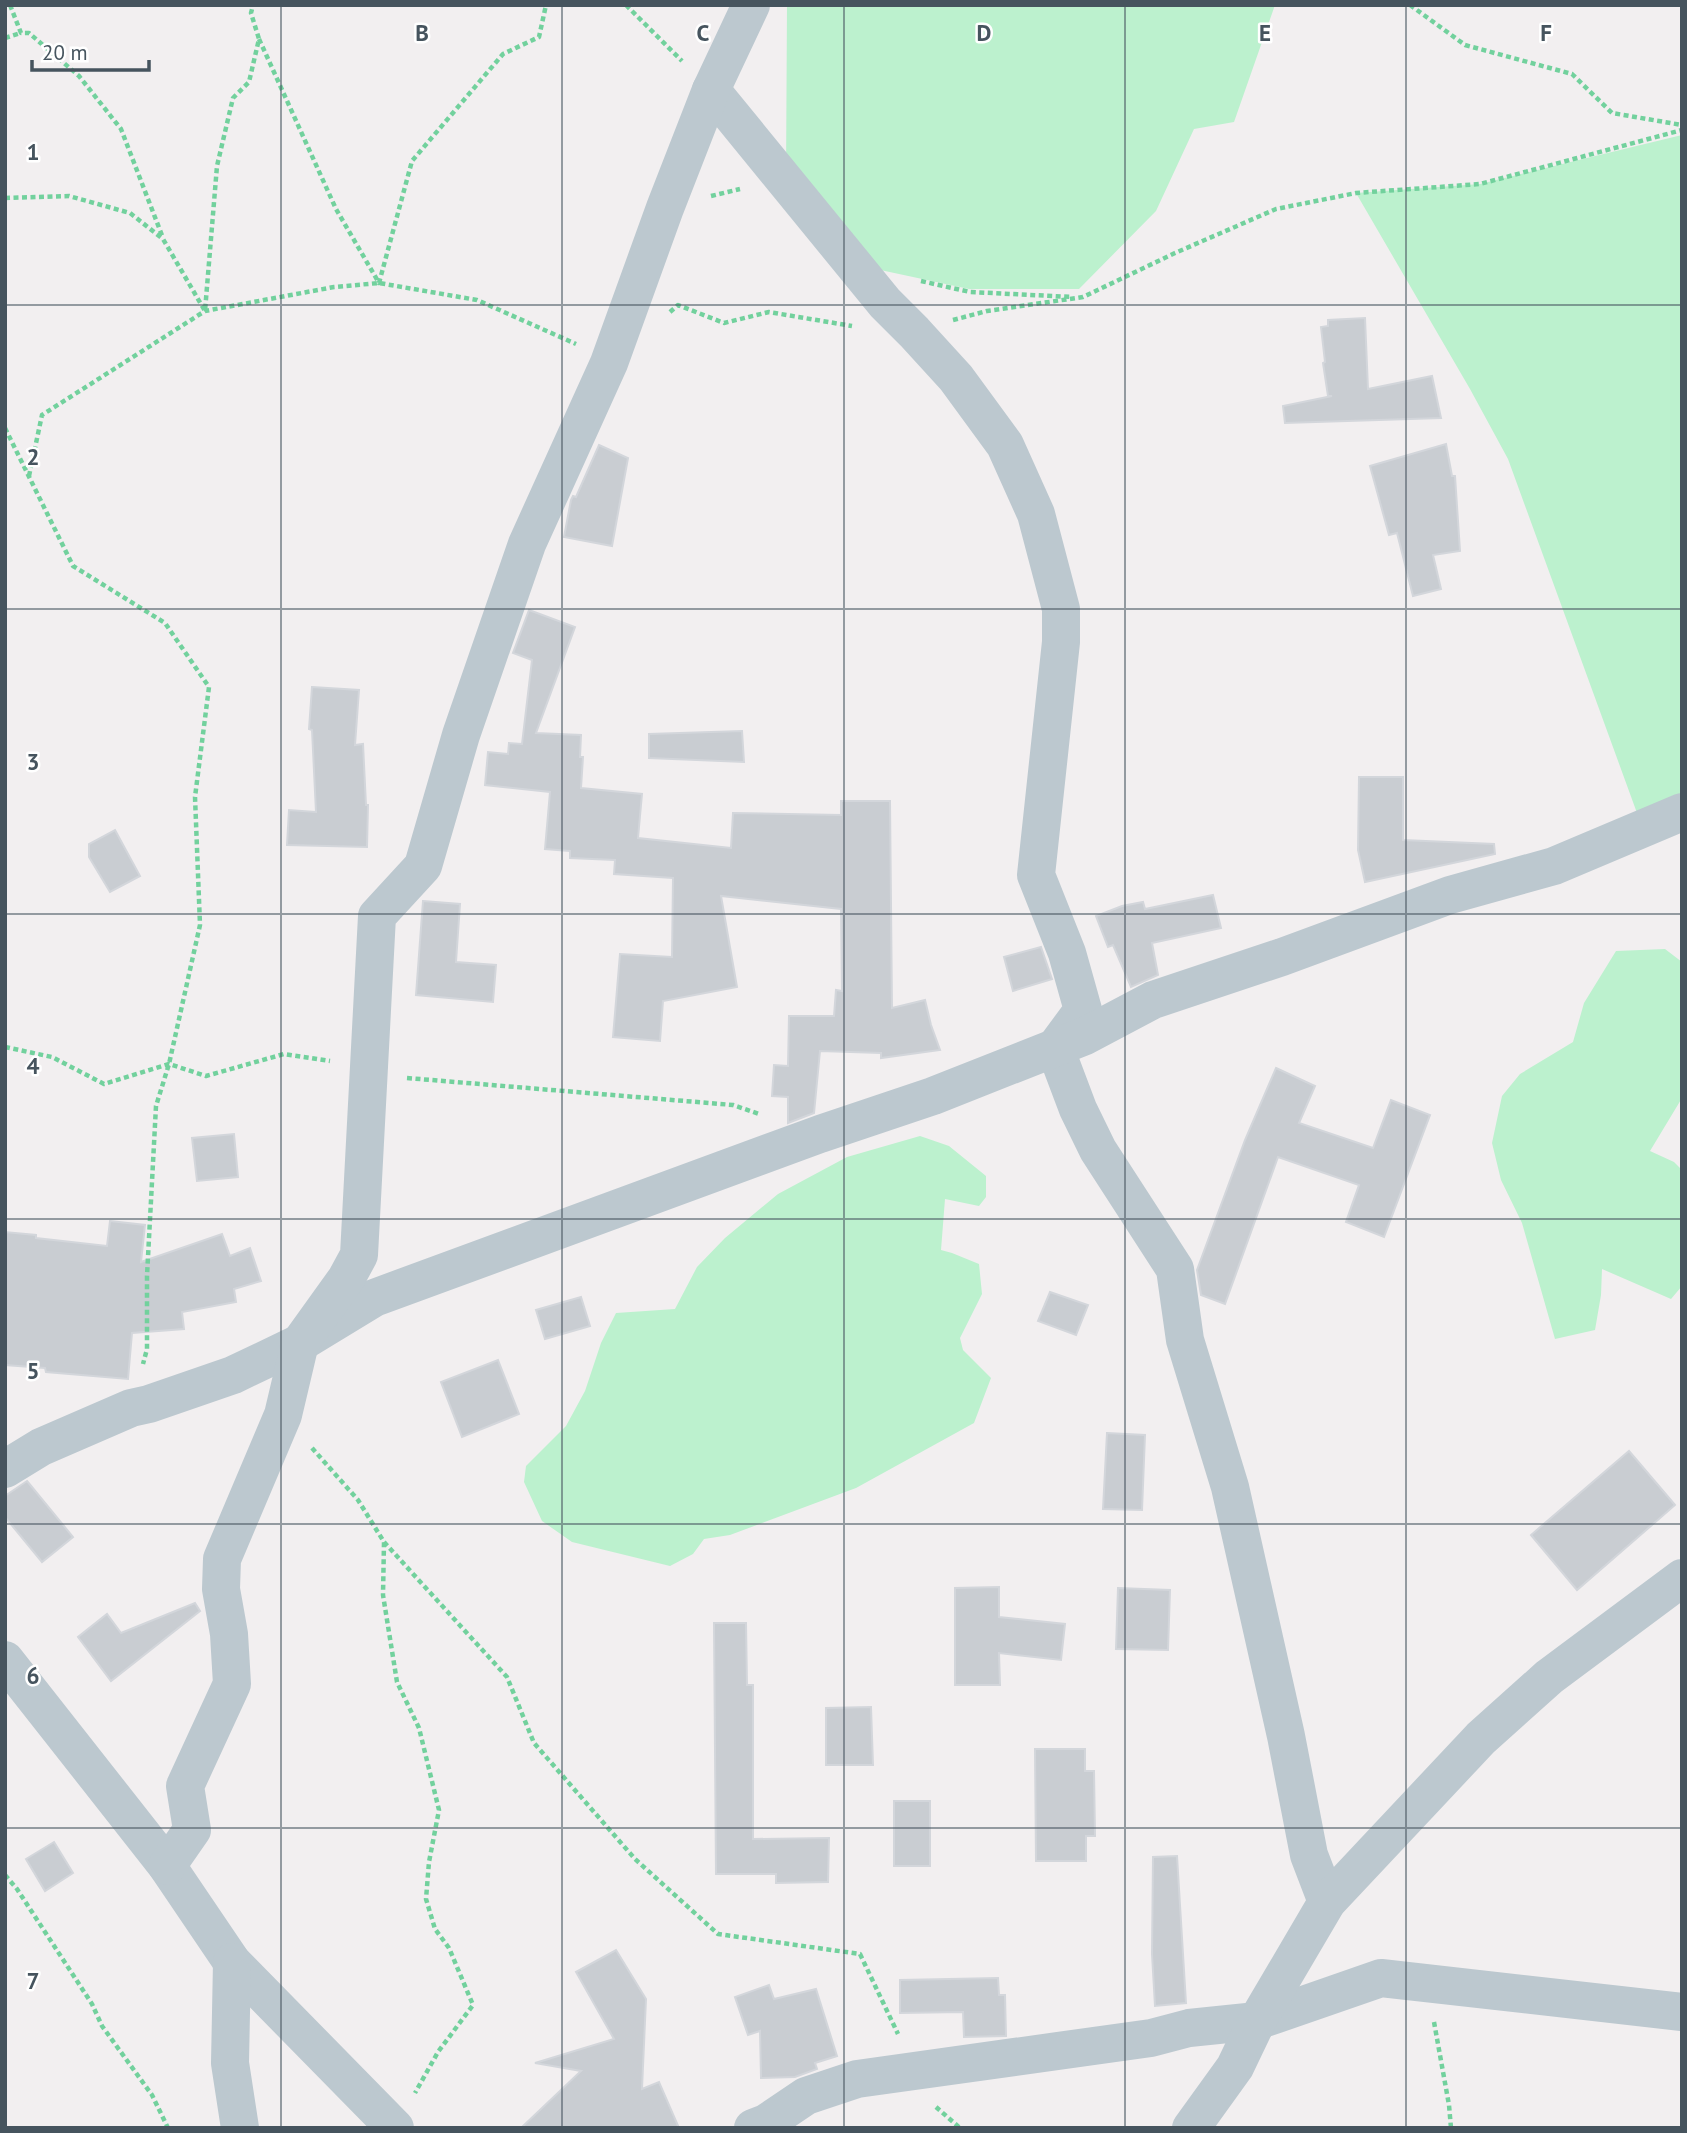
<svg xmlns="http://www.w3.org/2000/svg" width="1687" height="2133" viewBox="0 0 1687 2133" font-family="'PT Sans',sans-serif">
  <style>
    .green { fill: #bcf1ce }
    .building { fill: #c9cdd2; stroke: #d3d6db; stroke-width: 2 }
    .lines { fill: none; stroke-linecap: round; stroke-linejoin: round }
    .path { stroke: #72d19d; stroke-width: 4.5; stroke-dasharray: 5 3.5; stroke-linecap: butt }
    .minor { stroke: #bcc8cf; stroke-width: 38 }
    .grid { fill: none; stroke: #46545e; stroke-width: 2; stroke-opacity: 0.55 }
    .grid-label { font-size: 23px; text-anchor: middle; font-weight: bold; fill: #46545e; stroke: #fff; stroke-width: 5; stroke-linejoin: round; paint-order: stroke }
  </style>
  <rect width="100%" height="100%" fill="#f2eff0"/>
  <g class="green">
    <path d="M 787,5 L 1275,5 L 1234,122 L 1194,129 L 1156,211 L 1079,289 L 969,289 L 857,265 L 786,177 Z"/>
    <path d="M 1682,135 L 1682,794 L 1637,813 L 1508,459 L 1470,389 L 1356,193 L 1480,184 Z"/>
    <path d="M 1665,949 L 1682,962 L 1682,1098 L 1650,1151 L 1674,1162 L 1682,1170 L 1682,1286 L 1671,1299 L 1602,1269 L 1601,1295 L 1595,1330 L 1555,1339 L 1522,1223 L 1501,1180 L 1492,1143 L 1502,1096 L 1520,1074 L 1573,1042 L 1584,1003 L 1616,951 Z"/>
    <path d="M 920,1136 L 949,1146 L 986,1176 L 986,1197 L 979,1206 L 945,1199 L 941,1250 L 952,1253 L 979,1264 L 982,1294 L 960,1338 L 963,1350 L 991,1378 L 974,1423 L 856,1488 L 730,1535 L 704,1539 L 693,1554 L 670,1566 L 572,1542 L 542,1521 L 524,1482 L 526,1466 L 566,1426 L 585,1391 L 601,1343 L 616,1313 L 675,1309 L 697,1267 L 725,1238 L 778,1194 L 847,1157 Z"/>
  </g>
  <g class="building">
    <path d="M 1365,318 L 1368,389 L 1432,376 L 1441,418 L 1285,423 L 1283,406 L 1332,396 L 1328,396 L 1323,363 L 1325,362 L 1321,327 L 1328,326 L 1328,320 Z"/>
    <path d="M 1446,444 L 1452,476 L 1455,476 L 1460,551 L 1433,555 L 1441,589 L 1413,596 L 1397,533 L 1389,535 L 1370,466 Z"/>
    <path d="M 599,445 L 628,458 L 612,546 L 564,537 L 571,500 L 573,496 L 576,497 Z"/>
    <path d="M 529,610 L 575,627 L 536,733 L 581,735 L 580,757 L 583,757 L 581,788 L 642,794 L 638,838 L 731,848 L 733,813 L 841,815 L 841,801 L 890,801 L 892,1008 L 925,1000 L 931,1025 L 940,1050 L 881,1058 L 881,1053 L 820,1051 L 814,1113 L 788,1123 L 788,1097 L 772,1096 L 774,1065 L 788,1066 L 789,1016 L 834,1016 L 836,990 L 842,991 L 841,909 L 721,896 L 737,987 L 663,1001 L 660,1041 L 613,1037 L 620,954 L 672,957 L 673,878 L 614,874 L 615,860 L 570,858 L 570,851 L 545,849 L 550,792 L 485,785 L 488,752 L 508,754 L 509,743 L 522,744 L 532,660 L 513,653 Z"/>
    <path d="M 312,687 L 359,690 L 355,745 L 363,744 L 366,805 L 368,805 L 367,847 L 287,845 L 289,810 L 316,812 L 312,730 L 309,729 Z"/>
    <path d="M 742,731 L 744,762 L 649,758 L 649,734 Z"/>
    <path d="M 1359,777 L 1403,777 L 1403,840 L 1494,844 L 1495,854 L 1365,882 L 1358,850 Z"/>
    <path d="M 115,830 L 140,876 L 110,892 L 89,857 L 89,844 Z"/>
    <path d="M 1213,895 L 1221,928 L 1152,943 L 1158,975 L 1131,987 L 1113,945 L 1108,947 L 1096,916 L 1122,906 L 1143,902 L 1145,909 Z"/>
    <path d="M 423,901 L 460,904 L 456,962 L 496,965 L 493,1002 L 416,995 Z"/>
    <path d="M 1041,947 L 1052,979 L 1013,991 L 1004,957 Z"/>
    <path d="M 1276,1068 L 1315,1086 L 1299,1123 L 1373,1148 L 1391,1100 L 1430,1115 L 1384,1237 L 1346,1222 L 1359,1185 L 1278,1157 L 1225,1304 L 1201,1295 L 1197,1270 L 1245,1140 Z"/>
    <path d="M 234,1134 L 238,1177 L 197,1181 L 192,1138 Z"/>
    <path d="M 110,1221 L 145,1225 L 141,1262 L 222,1234 L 230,1256 L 250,1248 L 261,1281 L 234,1289 L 236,1302 L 182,1312 L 184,1329 L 132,1333 L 128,1379 L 46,1372 L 45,1368 L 5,1365 L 5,1232 L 36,1235 L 36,1238 L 107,1246 Z"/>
    <path d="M 1050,1292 L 1088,1305 L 1076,1335 L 1038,1321 Z"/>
    <path d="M 581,1297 L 590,1326 L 545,1339 L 536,1310 Z"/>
    <path d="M 498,1360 L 519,1414 L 462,1437 L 441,1382 Z"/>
    <path d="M 1107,1433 L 1145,1435 L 1142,1510 L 1103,1509 Z"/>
    <path d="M 1629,1451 L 1675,1505 L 1577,1590 L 1531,1535 Z"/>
    <path d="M 27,1481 L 73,1537 L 42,1562 L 5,1517 L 5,1496 Z"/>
    <path d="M 999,1587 L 999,1617 L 1065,1624 L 1061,1660 L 999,1653 L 1000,1685 L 955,1685 L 955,1588 Z"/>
    <path d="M 1118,1588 L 1170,1590 L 1168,1650 L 1116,1649 Z"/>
    <path d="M 195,1603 L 200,1611 L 111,1681 L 78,1637 L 107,1614 L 121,1633 Z"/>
    <path d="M 714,1623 L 746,1623 L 747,1685 L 753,1685 L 753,1839 L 829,1838 L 828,1882 L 776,1883 L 776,1874 L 716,1874 Z"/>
    <path d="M 871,1707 L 873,1765 L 826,1765 L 826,1708 Z"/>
    <path d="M 1035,1749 L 1085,1749 L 1085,1771 L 1094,1771 L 1095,1836 L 1086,1836 L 1086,1861 L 1036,1861 Z"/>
    <rect x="894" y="1801" width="36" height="65"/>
    <path d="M 54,1842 L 73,1873 L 45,1891 L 26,1859 Z"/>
    <path d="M 1177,1856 L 1186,2003 L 1155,2006 L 1152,1954 L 1153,1857 Z"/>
    <path d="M 616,1950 L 646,1999 L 642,2089 L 659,2082 L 679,2128 L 521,2128 L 581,2071 L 535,2063 L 614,2039 L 576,1972 Z"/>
    <path d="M 998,1978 L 999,1995 L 1005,1995 L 1006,2036 L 964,2037 L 963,2012 L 900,2013 L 900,1980 Z"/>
    <path d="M 769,1985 L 774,1999 L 816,1989 L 837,2056 L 815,2063 L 817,2069 L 795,2077 L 761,2078 L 760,2031 L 748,2035 L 735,1997 Z"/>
  </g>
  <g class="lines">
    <g class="path">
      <path d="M 10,5 L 21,33 L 29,33 L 79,76 L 121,129 L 163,238"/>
      <path d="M 626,5 L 682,61"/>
      <path d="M 1410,5 L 1465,45 L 1572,74 L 1612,113 L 1682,125"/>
      <path d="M 5,38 L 21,33"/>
      <path d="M 259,39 L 336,209 L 379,283 L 412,161 L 503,54 L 539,37 L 546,5"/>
      <path d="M 711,196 L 740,189"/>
      <path d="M 5,198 L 69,196 L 130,213 L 163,239 L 205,311 L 217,166 L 233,98 L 249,82 L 259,39 L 251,13 L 253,5"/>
      <path d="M 921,281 L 970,292 L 1072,297"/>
      <path d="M 670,312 L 678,305 L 724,323 L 769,312 L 852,326"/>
      <path d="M 953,320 L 987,311 L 1083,297 L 1175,253 L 1276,209 L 1356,193 L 1480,184 L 1682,130"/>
      <path d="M 5,428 L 73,566 L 165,623 L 209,687 L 195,797 L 200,925 L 169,1064 L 156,1106 L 147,1276 L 147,1349 L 143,1364"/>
      <path d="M 29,476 L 42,415 L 205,311 L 334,287 L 379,283 L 477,300 L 576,344"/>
      <path d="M 5,1047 L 52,1057 L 104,1084 L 169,1064 L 206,1076 L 284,1054 L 330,1061"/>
      <path d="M 407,1078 L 733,1105 L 759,1114"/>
      <path d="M 312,1448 L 358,1500 L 384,1542 L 383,1595 L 397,1682 L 419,1728 L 439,1810 L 429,1862 L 426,1899 L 435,1929 L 449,1948 L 473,2005 L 438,2052 L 415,2093"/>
      <path d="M 384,1542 L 507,1677 L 534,1743 L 635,1859 L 718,1934 L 860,1954 L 898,2034"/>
      <path d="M 5,1875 L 17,1889 L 92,2004 L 102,2026 L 152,2095 L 168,2128"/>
      <path d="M 1434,2022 L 1449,2105 L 1451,2128"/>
      <path d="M 936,2107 L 960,2128"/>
    </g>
    <g class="minor">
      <path d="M 711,90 L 885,303 L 914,332 L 956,378 L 1005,445 L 1036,514 L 1061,609 L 1061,642 L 1036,875 L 1067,953 L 1083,1010 L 1055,1048 L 1078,1109 L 1098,1150 L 1175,1269 L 1185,1340 L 1230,1487 L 1286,1736 L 1309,1855 L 1327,1902"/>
      <path d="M 5,1469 L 41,1447 L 131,1408 L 149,1404 L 233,1375 L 300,1343 L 374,1298 L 820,1134 L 933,1096 L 1085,1036 L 1153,1000 L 1282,957 L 1450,895 L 1554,866 L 1682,812"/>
      <path d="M 5,1660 L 167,1866 L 232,1962 L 395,2128"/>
      <path d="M 167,1866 L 192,1830 L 185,1786 L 232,1684 L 229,1634 L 221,1589 L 222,1559 L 283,1415 L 300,1343 L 346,1279 L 359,1255 L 377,916 L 423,866 L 461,735 L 527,544 L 609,363 L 665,208 L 711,90 L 751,5"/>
      <path d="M 232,1962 L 230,2063 L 240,2128"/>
      <path d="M 753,2128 L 766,2123 L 806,2096 L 857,2079 L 1151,2038 L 1189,2028 L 1257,2021 L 1381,1978 L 1682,2012"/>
      <path d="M 1191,2128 L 1235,2067 L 1257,2021 L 1327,1902 L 1481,1738 L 1549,1677 L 1682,1578"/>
    </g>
  </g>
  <path class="grid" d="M 281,5 L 281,2128M 562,5 L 562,2128M 844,5 L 844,2128M 1125,5 L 1125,2128M 1406,5 L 1406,2128M 5,305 L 1682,305M 5,609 L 1682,609M 5,914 L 1682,914M 5,1219 L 1682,1219M 5,1524 L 1682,1524M 5,1828 L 1682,1828"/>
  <g class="grid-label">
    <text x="422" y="41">B</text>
    <text x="703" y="41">C</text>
    <text x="984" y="41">D</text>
    <text x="1265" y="41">E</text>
    <text x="1546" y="41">F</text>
    <text x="33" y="160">1</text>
    <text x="33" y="465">2</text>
    <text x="33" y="770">3</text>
    <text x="33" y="1074">4</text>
    <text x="33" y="1379">5</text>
    <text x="33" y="1684">6</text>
    <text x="33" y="1989">7</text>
  </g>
  <rect width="1687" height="2133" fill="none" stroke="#46545e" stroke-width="14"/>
  <path d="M32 60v10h117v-10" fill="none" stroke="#46545e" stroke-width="3.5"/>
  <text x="42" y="60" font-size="21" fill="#46545e" stroke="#ffffff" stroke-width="5" paint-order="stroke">20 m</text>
</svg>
